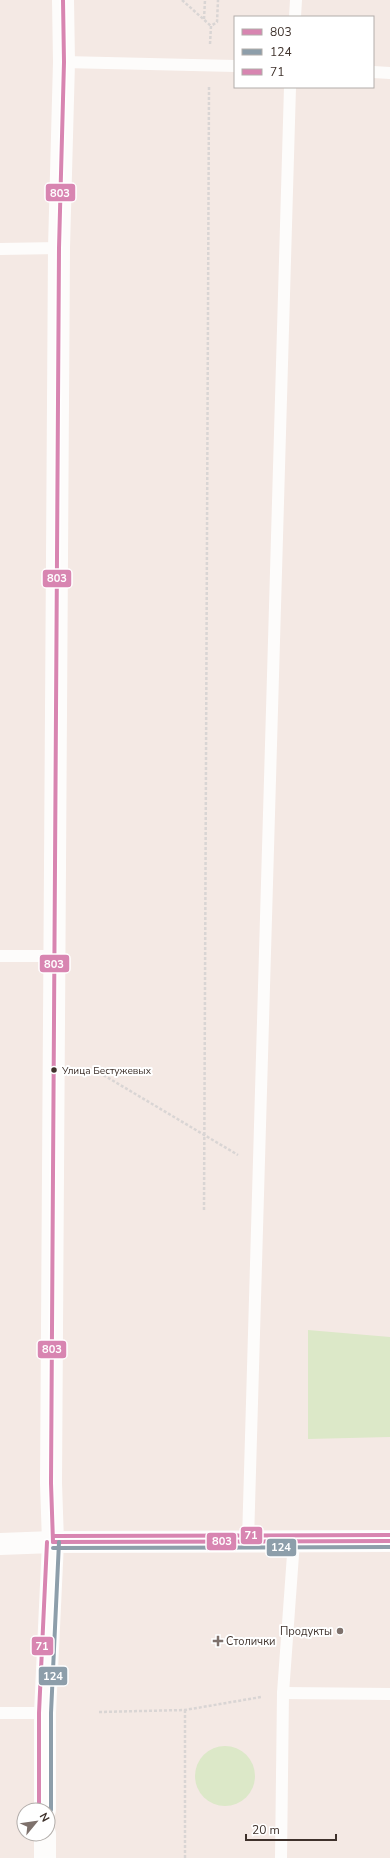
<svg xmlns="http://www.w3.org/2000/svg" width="390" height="1858" viewBox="0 0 390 1858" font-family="'Nunito Sans',sans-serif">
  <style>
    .green { fill: #dce8c8 }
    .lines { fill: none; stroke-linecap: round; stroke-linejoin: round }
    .path { stroke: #d9d5d4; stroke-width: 2.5; stroke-dasharray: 3 2; stroke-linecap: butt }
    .lane { stroke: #fdfcfb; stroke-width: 12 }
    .street { stroke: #fdfcfb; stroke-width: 22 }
    .secondary { stroke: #fdfcfb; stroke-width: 22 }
    .bus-1-casing { stroke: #fff; stroke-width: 7 }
    .bus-2-casing { stroke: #fff; stroke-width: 7 }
    .bus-3-casing { stroke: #fff; stroke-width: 7 }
    .bus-1 { stroke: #d885b1; stroke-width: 4 }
    .bus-2 { stroke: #8d9eaa; stroke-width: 4 }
    .bus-3 { stroke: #d885b1; stroke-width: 4 }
    .bus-dot { fill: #3e312b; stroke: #fff; stroke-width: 1.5 }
    .poi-dot { fill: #7e716c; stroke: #fff; stroke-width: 1.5 }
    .labels { text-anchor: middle; stroke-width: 4; stroke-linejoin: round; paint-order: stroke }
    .bus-label { font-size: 10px; fill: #3e312b; stroke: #fff; text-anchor: start }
    .poi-label { font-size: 11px; fill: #3e312b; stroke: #fff; text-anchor: end }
    .line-badge { stroke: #fff; stroke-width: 1.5 }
    .badge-label { font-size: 11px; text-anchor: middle; font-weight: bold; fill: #fff }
  </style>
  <rect width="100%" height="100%" fill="#f4e9e4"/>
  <g class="green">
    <path d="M 308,1330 L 390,1337 L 390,1437 L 308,1439 Z"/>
    <circle cx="225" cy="1776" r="30"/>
  </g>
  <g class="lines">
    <g class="path">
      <path d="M 182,0 L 211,26"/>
      <path d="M 204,19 L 205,0"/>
      <path d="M 210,44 L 211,26 L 217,22 L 218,0"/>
      <path d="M 95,1070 L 238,1155"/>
      <path d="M 204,1210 L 209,87"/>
      <path d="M 99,1712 L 185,1710 L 261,1697"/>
      <path d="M 185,1858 L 185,1710"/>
    </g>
    <g class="lane">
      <path d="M 295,17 L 296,0"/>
      <path d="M 64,62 L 235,66"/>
      <path d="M 373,72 L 390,73"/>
      <path d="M 0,249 L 59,248"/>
      <path d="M 0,956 L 54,956"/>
      <path d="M 248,1541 L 290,87"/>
      <path d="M 283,1693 L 390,1694"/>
      <path d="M 0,1713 L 45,1713"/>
      <path d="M 281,1858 L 283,1693 L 294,1541"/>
    </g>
    <path class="street" d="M 0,1544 L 53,1542 L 390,1541"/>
    <g class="secondary">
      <path d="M 45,1810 L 45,1713 L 53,1542 L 51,1483 L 59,248 L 64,62 L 63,0"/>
      <path d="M 45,1858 L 45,1834"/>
    </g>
    <g class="bus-1-casing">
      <g id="bus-1">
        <path d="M 53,1542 L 51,1483 L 59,248 L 64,62 L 63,0"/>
        <path d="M 53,1542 L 390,1541"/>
      </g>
    </g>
    <g class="bus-2-casing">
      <g id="bus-2">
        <path d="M 53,1548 L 390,1547"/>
        <path d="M 51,1810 L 51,1713 L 59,1542"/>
      </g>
    </g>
    <g class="bus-3-casing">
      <g id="bus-3">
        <path d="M 53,1536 L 390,1535"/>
        <path d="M 39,1810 L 39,1713 L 47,1542"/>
      </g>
    </g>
    <use href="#bus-1" class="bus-1"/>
    <use href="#bus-2" class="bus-2"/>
    <use href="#bus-3" class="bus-3"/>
  </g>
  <circle class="bus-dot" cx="54" cy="1070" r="3.5"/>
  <g class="poi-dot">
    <circle cx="340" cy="1631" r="4"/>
    <path d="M216 1635h4v4h4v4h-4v4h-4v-4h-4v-4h4z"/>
  </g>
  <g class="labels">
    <g class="bus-label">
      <text x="62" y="1074">Улица Бестужевых</text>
    </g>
    <g class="poi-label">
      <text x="332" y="1635">Продукты</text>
      <text x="226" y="1645" text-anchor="start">Столички</text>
    </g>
  </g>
  <g class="line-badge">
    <rect x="45" y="183" width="31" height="19" rx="4" fill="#d885b1"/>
    <rect x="42" y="569" width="30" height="19" rx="4" fill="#d885b1"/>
    <rect x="39" y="954" width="31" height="19" rx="4" fill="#d885b1"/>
    <rect x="37" y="1340" width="30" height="19" rx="4" fill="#d885b1"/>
    <rect x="240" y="1526" width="23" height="19" rx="4" fill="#d885b1"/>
    <rect x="206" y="1532" width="31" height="19" rx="4" fill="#d885b1"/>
    <rect x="266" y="1538" width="31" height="19" rx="4" fill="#8d9eaa"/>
    <rect x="31" y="1636" width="23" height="20" rx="4" fill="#d885b1"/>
    <rect x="38" y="1666" width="30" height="20" rx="4" fill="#8d9eaa"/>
  </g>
  <g class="badge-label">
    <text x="60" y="197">803</text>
    <text x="57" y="582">803</text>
    <text x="54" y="968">803</text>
    <text x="52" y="1353">803</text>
    <text x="251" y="1539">71</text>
    <text x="222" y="1545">803</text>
    <text x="281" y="1551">124</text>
    <text x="42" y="1650">71</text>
    <text x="53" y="1680">124</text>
  </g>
  <rect x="234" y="16" width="140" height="72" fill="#ffffff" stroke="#b2adaa"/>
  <rect x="242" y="29" width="20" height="6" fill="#d885b1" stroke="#b2adaa"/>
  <text x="270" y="36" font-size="12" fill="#3e312b">803</text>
  <rect x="242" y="49" width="20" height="6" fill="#8d9eaa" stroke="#b2adaa"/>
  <text x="270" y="56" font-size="12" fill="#3e312b">124</text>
  <rect x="242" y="69" width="20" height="6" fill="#d885b1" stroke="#b2adaa"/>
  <text x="270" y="76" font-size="12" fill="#3e312b">71</text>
  <g transform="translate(36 1822) rotate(61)"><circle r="19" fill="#ffffff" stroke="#b2adaa"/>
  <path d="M0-3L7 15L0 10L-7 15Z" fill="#7e716c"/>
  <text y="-6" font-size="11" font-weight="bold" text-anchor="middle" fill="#3e312b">N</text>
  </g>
  <path d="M246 1834v6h90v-6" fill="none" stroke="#3e312b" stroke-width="2"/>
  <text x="252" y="1834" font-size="12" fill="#3e312b" stroke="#ffffff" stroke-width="3" paint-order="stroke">20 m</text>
</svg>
